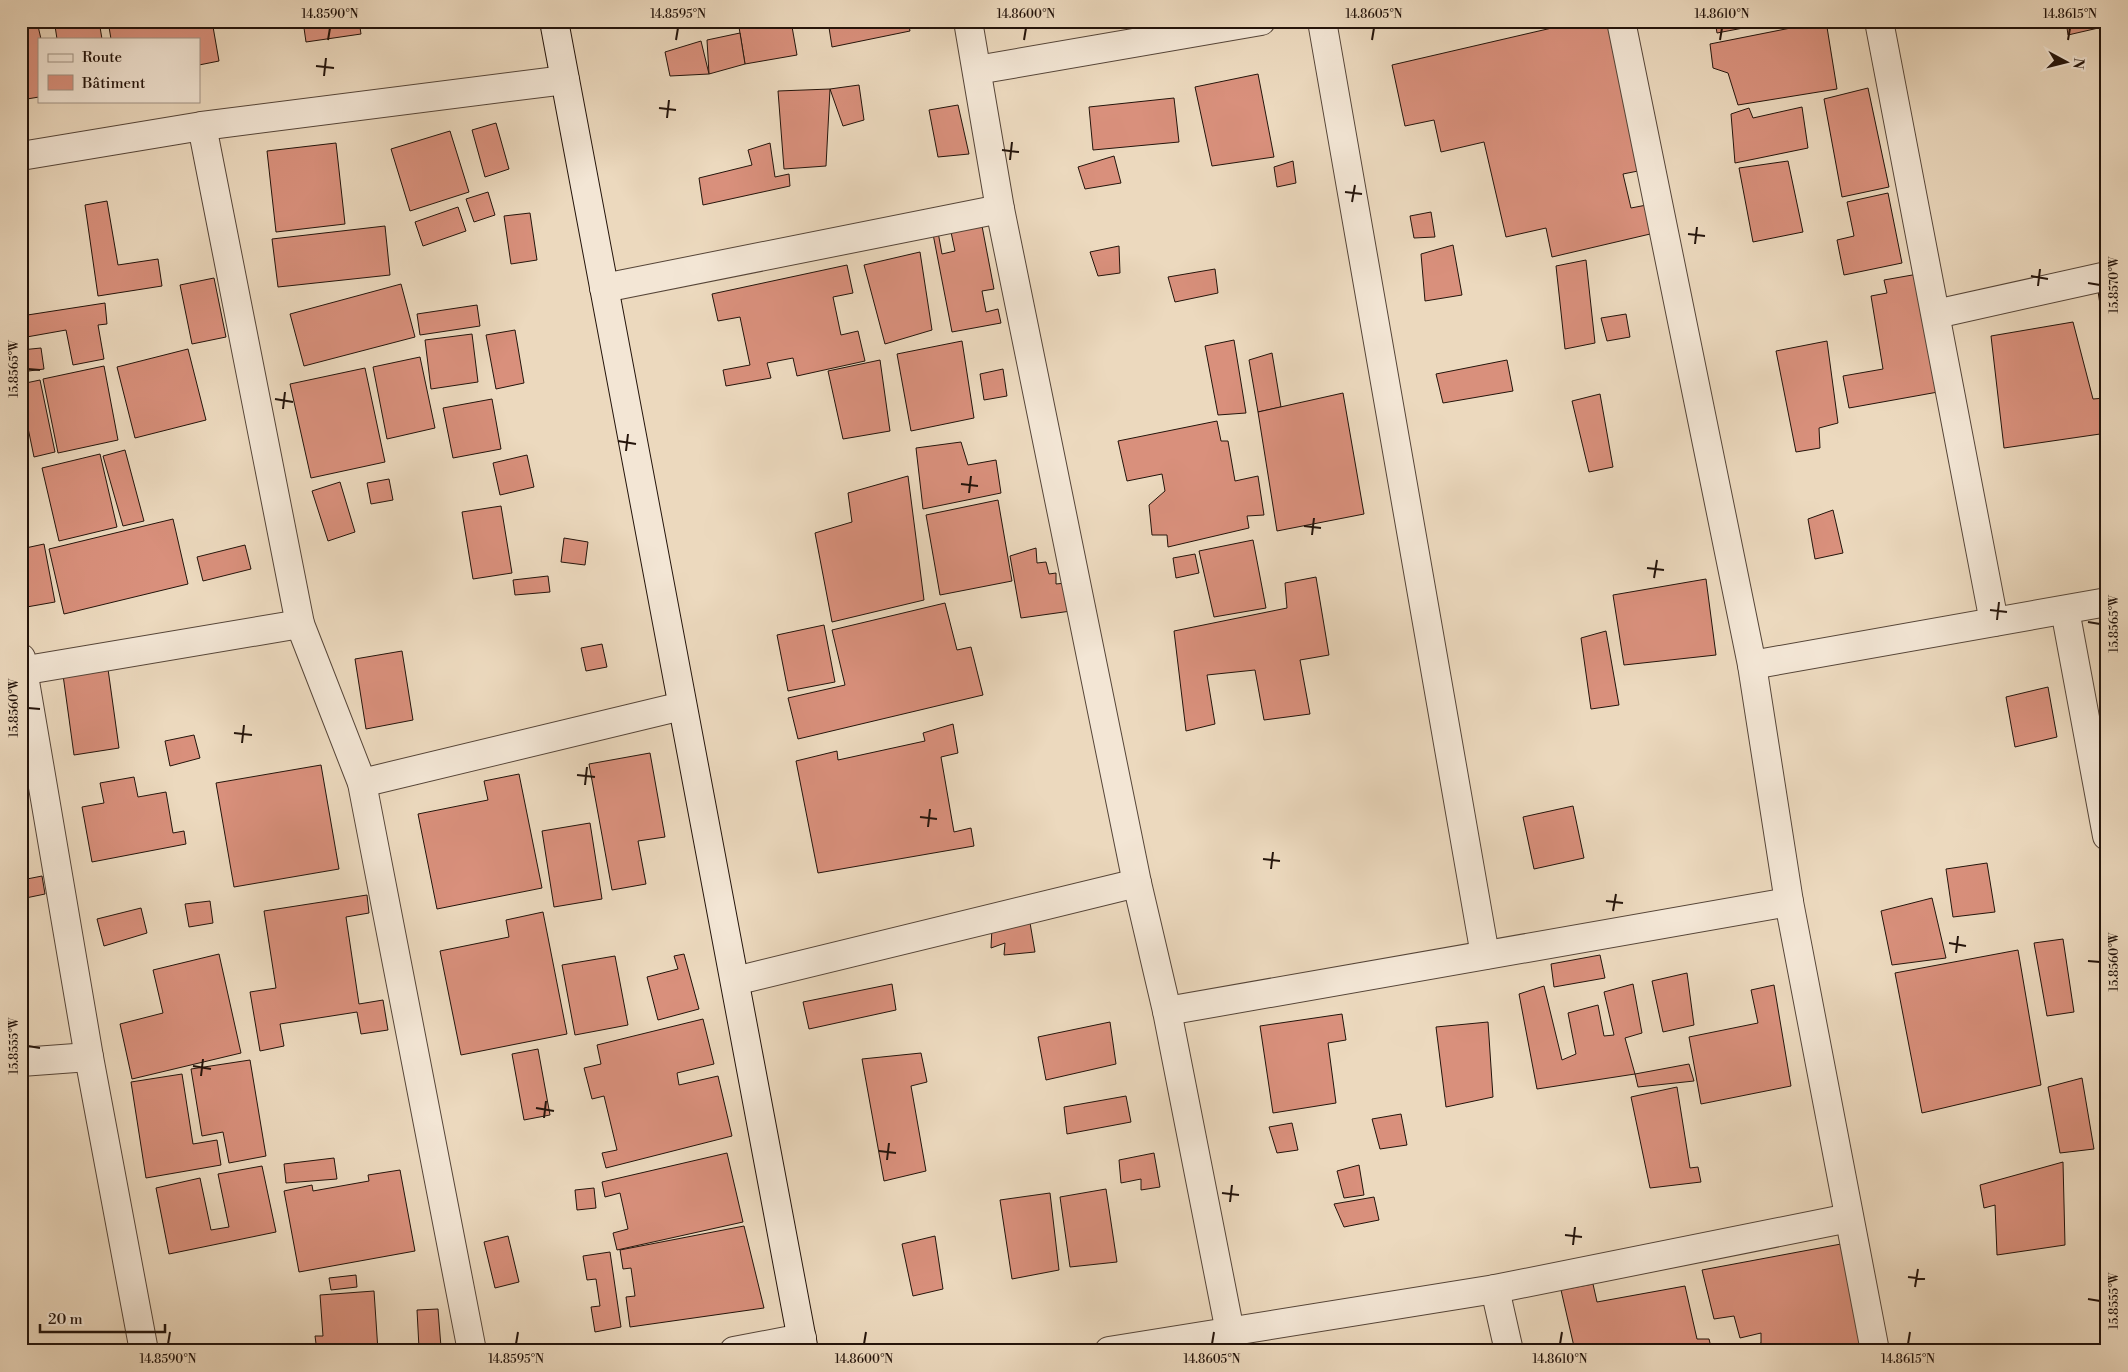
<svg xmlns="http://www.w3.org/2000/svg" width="2128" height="1372" viewBox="0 0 2128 1372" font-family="'Libre Bodoni',serif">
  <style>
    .building { fill: #d9907c; stroke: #24140b }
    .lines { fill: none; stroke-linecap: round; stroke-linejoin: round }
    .street-casing { stroke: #564538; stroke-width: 30 }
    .secondary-casing { stroke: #24140b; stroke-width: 30 }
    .street { stroke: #f3e6d5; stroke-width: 28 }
    .secondary { stroke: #f3e6d5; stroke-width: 28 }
    .ticks { fill: none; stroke: #24140b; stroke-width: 2 }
    .neatline { fill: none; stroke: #24140b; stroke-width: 2 }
    .ticks-label { font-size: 12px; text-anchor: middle; fill: #24140b }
  </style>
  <rect width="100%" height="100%" fill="#ecd9be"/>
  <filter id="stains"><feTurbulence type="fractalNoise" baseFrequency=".004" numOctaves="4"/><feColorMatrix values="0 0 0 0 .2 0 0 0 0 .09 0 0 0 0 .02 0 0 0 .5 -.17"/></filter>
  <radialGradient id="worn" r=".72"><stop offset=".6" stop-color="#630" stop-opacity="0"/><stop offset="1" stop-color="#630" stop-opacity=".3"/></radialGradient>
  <g class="building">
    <path d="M 85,21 L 99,21 L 102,39 L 57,39 L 55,26 Z"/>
    <path d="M 108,21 L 212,21 L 219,61 L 199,65 L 199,39 L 111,39 Z"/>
    <path d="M 303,21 L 359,21 L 361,34 L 306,42 Z"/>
    <path d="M 738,21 L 791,21 L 797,55 L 745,64 Z"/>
    <path d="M 828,21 L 908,21 L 910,31 L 832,47 Z"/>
    <path d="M 1582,21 L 1609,21 L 1643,170 L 1623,174 L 1631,208 L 1657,203 L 1663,231 L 1552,257 L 1546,228 L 1506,237 L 1484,142 L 1441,152 L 1434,120 L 1405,126 L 1392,65 Z"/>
    <path d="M 1715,21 L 1780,21 L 1717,33 Z"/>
    <path d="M 1826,21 L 1837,89 L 1738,105 L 1728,73 L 1713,68 L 1710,44 Z"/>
    <path d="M 2066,21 L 2107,21 L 2107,26 L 2068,35 Z"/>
    <path d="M 38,26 L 41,39 L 39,39 L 39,97 L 21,100 L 21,29 Z"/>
    <path d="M 740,33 L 745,64 L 709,74 L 707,40 Z"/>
    <path d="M 701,41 L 709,74 L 670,76 L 665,52 Z"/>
    <path d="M 1258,74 L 1274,157 L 1212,166 L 1195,87 Z"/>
    <path d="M 859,85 L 864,120 L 843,126 L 830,89 Z"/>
    <path d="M 1868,88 L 1889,187 L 1842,197 L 1824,99 Z"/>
    <path d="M 830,89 L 826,166 L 784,169 L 778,91 Z"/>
    <path d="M 1174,98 L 1179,142 L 1093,150 L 1089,107 Z"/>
    <path d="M 958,105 L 969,154 L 938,157 L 929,110 Z"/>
    <path d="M 1802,107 L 1808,148 L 1735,163 L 1731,114 L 1749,108 L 1753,118 Z"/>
    <path d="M 496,123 L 509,169 L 485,177 L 472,130 Z"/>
    <path d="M 450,131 L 469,192 L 410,211 L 391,149 Z"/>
    <path d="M 336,143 L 345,224 L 276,232 L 267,151 Z"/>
    <path d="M 770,143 L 775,177 L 789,174 L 790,186 L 703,205 L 699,178 L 752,165 L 748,150 Z"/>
    <path d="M 1114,156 L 1121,183 L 1085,189 L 1078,167 Z"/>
    <path d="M 1293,161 L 1296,183 L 1277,187 L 1274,167 Z"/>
    <path d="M 1788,161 L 1803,232 L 1753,242 L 1739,168 Z"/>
    <path d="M 488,192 L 495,215 L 474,222 L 466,199 Z"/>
    <path d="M 1888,193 L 1902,263 L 1844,275 L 1837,240 L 1854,236 L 1847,202 Z"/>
    <path d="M 107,201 L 118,265 L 158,259 L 162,286 L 98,296 L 85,205 Z"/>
    <path d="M 458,207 L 466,231 L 423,246 L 415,222 Z"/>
    <path d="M 1431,212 L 1435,237 L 1414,238 L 1410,216 Z"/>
    <path d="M 530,213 L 537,260 L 511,264 L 504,216 Z"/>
    <path d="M 385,226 L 390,275 L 278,287 L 272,239 Z"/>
    <path d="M 982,226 L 994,289 L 982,291 L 986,312 L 998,309 L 1001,323 L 952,332 L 933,234 L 938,232 L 942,254 L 955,251 L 951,232 Z"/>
    <path d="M 1453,245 L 1462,295 L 1425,301 L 1421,254 Z"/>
    <path d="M 1119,246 L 1120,273 L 1098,276 L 1090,252 Z"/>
    <path d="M 920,252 L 932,330 L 885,344 L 864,265 Z"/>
    <path d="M 1586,260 L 1595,343 L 1565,349 L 1556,266 Z"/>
    <path d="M 847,265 L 853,293 L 833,297 L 841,335 L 858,331 L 865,361 L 797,376 L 793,358 L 767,363 L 771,378 L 726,386 L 723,370 L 750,365 L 740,317 L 718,321 L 712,294 Z"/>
    <path d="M 1215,269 L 1218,293 L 1175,302 L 1168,277 Z"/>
    <path d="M 1918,274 L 1938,392 L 1849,408 L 1843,376 L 1883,369 L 1871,296 L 1887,293 L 1884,280 Z"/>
    <path d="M 214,278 L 226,337 L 192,344 L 180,285 Z"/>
    <path d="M 401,284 L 415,337 L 304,366 L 290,314 Z"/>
    <path d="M 2107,289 L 2107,344 L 2106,345 L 2098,291 Z"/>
    <path d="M 105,303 L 107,324 L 98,325 L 104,359 L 73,365 L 66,330 L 21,338 L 21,316 Z"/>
    <path d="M 477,305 L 480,326 L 420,335 L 417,314 Z"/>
    <path d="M 1626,314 L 1630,337 L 1607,341 L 1601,318 Z"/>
    <path d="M 2073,322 L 2093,399 L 2105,398 L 2107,433 L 2004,448 L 1991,336 Z"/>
    <path d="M 515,330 L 524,383 L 496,389 L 486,335 Z"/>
    <path d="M 472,334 L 478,382 L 431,389 L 425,340 Z"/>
    <path d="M 1234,340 L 1246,413 L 1218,415 L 1205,346 Z"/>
    <path d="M 962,341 L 974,418 L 911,431 L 897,354 Z"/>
    <path d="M 1827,341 L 1838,423 L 1819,428 L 1820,448 L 1796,452 L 1776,351 Z"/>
    <path d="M 41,348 L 44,369 L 21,372 L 21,350 Z"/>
    <path d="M 188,349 L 206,420 L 135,438 L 117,367 Z"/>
    <path d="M 1272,353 L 1281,407 L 1258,412 L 1249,360 Z"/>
    <path d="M 420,357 L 435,428 L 387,439 L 373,367 Z"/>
    <path d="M 880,360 L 890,431 L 843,439 L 828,371 Z"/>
    <path d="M 1507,360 L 1513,391 L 1443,403 L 1436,374 Z"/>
    <path d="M 104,366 L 118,440 L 58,453 L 43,379 Z"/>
    <path d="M 365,368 L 385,462 L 311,478 L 290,384 Z"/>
    <path d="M 1003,369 L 1007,396 L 984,400 L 980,374 Z"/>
    <path d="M 40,380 L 55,452 L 34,457 L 21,394 L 21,384 Z"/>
    <path d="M 1343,393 L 1364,514 L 1277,531 L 1258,412 Z"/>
    <path d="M 1600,394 L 1613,467 L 1589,472 L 1572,401 Z"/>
    <path d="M 492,399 L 501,449 L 453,458 L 443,408 Z"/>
    <path d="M 1217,421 L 1221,441 L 1228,441 L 1235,481 L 1258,476 L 1264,515 L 1247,516 L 1249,528 L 1168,547 L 1167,535 L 1152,535 L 1149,505 L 1165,491 L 1162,474 L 1127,481 L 1118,441 Z"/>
    <path d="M 961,442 L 968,465 L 996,460 L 1001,493 L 923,509 L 916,448 Z"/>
    <path d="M 125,450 L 144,521 L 123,526 L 103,456 Z"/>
    <path d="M 100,454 L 117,527 L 59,541 L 42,468 Z"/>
    <path d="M 527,455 L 534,487 L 500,495 L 493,463 Z"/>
    <path d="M 908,476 L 924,600 L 832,622 L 815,533 L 852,522 L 848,493 Z"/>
    <path d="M 389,479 L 393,500 L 371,504 L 367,483 Z"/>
    <path d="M 340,482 L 355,532 L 328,541 L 312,491 Z"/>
    <path d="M 998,500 L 1012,581 L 940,595 L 926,515 Z"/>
    <path d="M 501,506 L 512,573 L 473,579 L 462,512 Z"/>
    <path d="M 1833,510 L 1843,553 L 1815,559 L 1808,519 Z"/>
    <path d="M 22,517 L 28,544 L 21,545 L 21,518 Z"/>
    <path d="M 173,519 L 188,584 L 64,614 L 49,549 Z"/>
    <path d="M 564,538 L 588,542 L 585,565 L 561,562 Z"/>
    <path d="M 1253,540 L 1266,608 L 1214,617 L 1199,551 Z"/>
    <path d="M 44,544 L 55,602 L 21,608 L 21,549 Z"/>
    <path d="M 245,545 L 251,569 L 203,581 L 197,557 Z"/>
    <path d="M 1036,548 L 1037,563 L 1046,562 L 1049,574 L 1056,573 L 1056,584 L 1066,583 L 1071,611 L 1021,618 L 1010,556 Z"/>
    <path d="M 1195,554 L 1199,573 L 1176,578 L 1173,558 Z"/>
    <path d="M 548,576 L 550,592 L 515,595 L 513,580 Z"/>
    <path d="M 1316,577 L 1329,655 L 1300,660 L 1310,714 L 1264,720 L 1255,670 L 1207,675 L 1215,724 L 1186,731 L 1174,631 L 1287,608 L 1285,583 Z"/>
    <path d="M 1706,579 L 1716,655 L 1624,665 L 1613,595 Z"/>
    <path d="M 945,603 L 957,650 L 971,647 L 983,695 L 798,739 L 788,698 L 845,685 L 832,630 Z"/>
    <path d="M 824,625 L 835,682 L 788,691 L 777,635 Z"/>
    <path d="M 1606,631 L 1619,705 L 1591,709 L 1581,638 Z"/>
    <path d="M 602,644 L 607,667 L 586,671 L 581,648 Z"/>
    <path d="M 402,651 L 413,720 L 366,729 L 355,659 Z"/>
    <path d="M 108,669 L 119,748 L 74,755 L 63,675 Z"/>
    <path d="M 2048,687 L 2057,737 L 2015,747 L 2006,697 Z"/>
    <path d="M 953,724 L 958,753 L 941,757 L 954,832 L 971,828 L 974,846 L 818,873 L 796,761 L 837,751 L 838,760 L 925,741 L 923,733 Z"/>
    <path d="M 194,735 L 200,758 L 170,766 L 165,741 Z"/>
    <path d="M 650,753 L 665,837 L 638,841 L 646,884 L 612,890 L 589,764 Z"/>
    <path d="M 321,765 L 339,869 L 234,887 L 216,783 Z"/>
    <path d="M 519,774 L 542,888 L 437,909 L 418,814 L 488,800 L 484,781 Z"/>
    <path d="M 134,777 L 138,797 L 166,792 L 173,833 L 184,831 L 186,844 L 92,862 L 82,807 L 104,803 L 100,783 Z"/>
    <path d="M 1573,806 L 1584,858 L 1534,869 L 1523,817 Z"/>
    <path d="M 590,823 L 602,899 L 554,907 L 542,831 Z"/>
    <path d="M 21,854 L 27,879 L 42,876 L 45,894 L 21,899 Z"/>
    <path d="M 1987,863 L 1995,912 L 1953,917 L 1946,869 Z"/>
    <path d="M 367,895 L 369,913 L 346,917 L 359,1004 L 383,1000 L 388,1030 L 361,1034 L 357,1012 L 280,1024 L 284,1046 L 260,1051 L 250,992 L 276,988 L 264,911 Z"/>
    <path d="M 1932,898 L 1946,958 L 1892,965 L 1881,911 Z"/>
    <path d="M 210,901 L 213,923 L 189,927 L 185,904 Z"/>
    <path d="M 141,908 L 147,933 L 104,946 L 97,919 Z"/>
    <path d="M 543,912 L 567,1034 L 461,1055 L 440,951 L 509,937 L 506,920 Z"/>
    <path d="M 1029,917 L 1035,952 L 1004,955 L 1005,943 L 991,948 L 992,927 Z"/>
    <path d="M 2063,939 L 2074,1012 L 2047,1016 L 2034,943 Z"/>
    <path d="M 2018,950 L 2041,1085 L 1922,1113 L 1895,973 Z"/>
    <path d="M 219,954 L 241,1053 L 132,1079 L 120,1024 L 163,1013 L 153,970 Z"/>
    <path d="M 684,954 L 699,1009 L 658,1020 L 647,977 L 678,969 L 674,956 Z"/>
    <path d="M 1600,955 L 1605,978 L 1554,987 L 1551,964 Z"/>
    <path d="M 615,956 L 628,1025 L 575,1035 L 562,965 Z"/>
    <path d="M 1687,973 L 1694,1025 L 1663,1032 L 1652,981 Z"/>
    <path d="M 892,984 L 896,1010 L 809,1029 L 803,1002 Z"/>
    <path d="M 1633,984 L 1642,1033 L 1625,1038 L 1635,1074 L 1537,1089 L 1519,994 L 1544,986 L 1562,1060 L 1576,1054 L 1568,1013 L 1598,1005 L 1604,1036 L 1614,1035 L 1604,992 Z"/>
    <path d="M 1774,985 L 1791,1086 L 1701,1104 L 1689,1037 L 1758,1023 L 1751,990 Z"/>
    <path d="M 1342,1014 L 1346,1040 L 1328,1043 L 1336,1103 L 1273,1113 L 1260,1026 Z"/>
    <path d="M 703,1019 L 714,1064 L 677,1073 L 679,1085 L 718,1076 L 732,1136 L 606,1168 L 602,1153 L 617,1150 L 604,1096 L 592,1099 L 584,1068 L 601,1064 L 597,1045 Z"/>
    <path d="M 1110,1022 L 1116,1064 L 1046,1080 L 1038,1037 Z"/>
    <path d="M 1488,1022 L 1493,1097 L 1446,1107 L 1436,1027 Z"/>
    <path d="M 538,1049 L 550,1115 L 524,1120 L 512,1054 Z"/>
    <path d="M 921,1053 L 927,1082 L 911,1086 L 926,1171 L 884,1181 L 862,1059 Z"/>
    <path d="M 250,1060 L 266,1156 L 229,1163 L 223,1132 L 202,1136 L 191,1069 Z"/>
    <path d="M 1689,1064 L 1694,1081 L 1638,1087 L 1635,1074 Z"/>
    <path d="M 182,1074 L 193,1144 L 217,1140 L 221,1165 L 146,1178 L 131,1082 Z"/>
    <path d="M 2082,1078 L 2094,1149 L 2060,1153 L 2048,1087 Z"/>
    <path d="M 1677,1087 L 1690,1168 L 1698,1167 L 1701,1182 L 1650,1188 L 1631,1097 Z"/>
    <path d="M 1126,1096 L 1131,1122 L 1067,1134 L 1064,1107 Z"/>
    <path d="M 1401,1114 L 1407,1145 L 1380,1149 L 1372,1119 Z"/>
    <path d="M 1292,1123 L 1298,1150 L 1277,1153 L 1269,1127 Z"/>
    <path d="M 727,1153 L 743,1222 L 617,1250 L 613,1233 L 628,1229 L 620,1193 L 605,1197 L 602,1182 Z"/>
    <path d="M 1154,1153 L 1160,1187 L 1141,1190 L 1141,1179 L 1121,1183 L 1119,1160 Z"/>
    <path d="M 334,1158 L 337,1179 L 286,1183 L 284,1164 Z"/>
    <path d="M 2063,1162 L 2065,1245 L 1997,1255 L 1995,1205 L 1984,1208 L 1980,1185 Z"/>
    <path d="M 1359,1165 L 1364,1195 L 1344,1198 L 1337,1171 Z"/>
    <path d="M 262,1166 L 276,1232 L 169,1254 L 156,1188 L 200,1178 L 211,1230 L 229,1227 L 218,1174 Z"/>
    <path d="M 400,1170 L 415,1251 L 299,1272 L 284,1191 L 312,1185 L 313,1191 L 369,1181 L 368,1175 Z"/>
    <path d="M 594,1188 L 596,1208 L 577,1210 L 575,1190 Z"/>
    <path d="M 1106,1189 L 1117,1262 L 1070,1267 L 1060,1197 Z"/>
    <path d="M 1050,1193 L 1059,1270 L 1012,1279 L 1000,1200 Z"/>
    <path d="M 1374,1197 L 1379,1220 L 1344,1227 L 1334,1204 Z"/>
    <path d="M 744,1226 L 764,1308 L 630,1327 L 626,1297 L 635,1296 L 631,1268 L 623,1269 L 620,1250 Z"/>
    <path d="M 508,1236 L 519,1282 L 495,1288 L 484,1242 Z"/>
    <path d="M 935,1236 L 943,1289 L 913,1296 L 902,1244 Z"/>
    <path d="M 1841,1244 L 1860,1345 L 1829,1351 L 1750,1351 L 1749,1347 L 1761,1343 L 1761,1333 L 1740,1338 L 1734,1316 L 1714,1319 L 1702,1270 Z"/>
    <path d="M 610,1252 L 621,1327 L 595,1332 L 591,1307 L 600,1306 L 596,1279 L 587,1280 L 583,1256 Z"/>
    <path d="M 356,1275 L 357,1287 L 331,1290 L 329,1278 Z"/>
    <path d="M 1593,1284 L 1597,1302 L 1685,1286 L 1697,1339 L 1709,1339 L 1712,1351 L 1575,1351 L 1561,1290 Z"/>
    <path d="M 374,1291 L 378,1351 L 317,1351 L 315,1336 L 323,1336 L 320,1295 Z"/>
    <path d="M 438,1309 L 441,1347 L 419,1348 L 417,1310 Z"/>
  </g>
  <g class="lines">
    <g class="street-casing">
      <g id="street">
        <path d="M 968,21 L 1000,209 L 1137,883 L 1167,1011 L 1230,1332"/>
        <path d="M 1322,21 L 1485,955"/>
        <path d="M 1621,21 L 1752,665 L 1789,902 L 1875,1351"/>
        <path d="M 1879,21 L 1994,622"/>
        <path d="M 977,70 L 1261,21"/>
        <path d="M 202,126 L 300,624 L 362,783 L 472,1351"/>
        <path d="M 21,156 L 202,126 L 565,80"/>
        <path d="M 604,288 L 1000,209"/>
        <path d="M 1936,314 L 2107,276"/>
        <path d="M 2065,610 L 2107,836"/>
        <path d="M 21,658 L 89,1057 L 144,1351"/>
        <path d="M 1752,665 L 2107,602"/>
        <path d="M 21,671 L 300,624"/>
        <path d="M 362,783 L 682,706"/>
        <path d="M 735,981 L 1137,883"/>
        <path d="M 1167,1011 L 1789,902"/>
        <path d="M 21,1062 L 89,1057"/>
        <path d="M 1495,1289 L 1509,1351"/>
        <path d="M 734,1351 L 802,1338"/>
        <path d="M 1109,1351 L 1495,1289 L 1849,1218"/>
      </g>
    </g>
    <g class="secondary-casing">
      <path id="secondary" d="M 554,21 L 804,1351"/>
    </g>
    <use href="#street" class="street"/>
    <use href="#secondary" class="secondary"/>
  </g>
  <path class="ticks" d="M 328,40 L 330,28M 676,40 L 678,28M 1024,40 L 1026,28M 1372,40 L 1374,28M 1720,40 L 1722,28M 2068,40 L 2070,28M 316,66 L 334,68M 324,76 L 326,58M 659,108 L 676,110M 667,118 L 669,100M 1002,150 L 1019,152M 1010,160 L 1012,142M 1345,192 L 1362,194M 1352,202 L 1355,185M 1688,234 L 1705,236M 1695,244 L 1697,227M 2031,276 L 2048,279M 2088,283 L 2100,285M 2038,286 L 2040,269M 28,369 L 40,370M 275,399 L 293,402M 283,409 L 285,392M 618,441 L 636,444M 626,451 L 628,434M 961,484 L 978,486M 969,493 L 971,476M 1304,526 L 1321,528M 1312,535 L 1314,518M 1647,568 L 1664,570M 1654,578 L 1657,560M 1990,610 L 2007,612M 1997,620 L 1999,602M 2088,622 L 2100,624M 28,708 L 40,709M 234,733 L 252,735M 242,743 L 244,725M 577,775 L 595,777M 585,785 L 587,767M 920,817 L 937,819M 928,827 L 930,809M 1263,859 L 1280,861M 1271,869 L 1273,852M 1606,901 L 1623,903M 1613,911 L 1616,894M 1949,943 L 1966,946M 1956,953 L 1958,936M 2088,961 L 2100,962M 28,1046 L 40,1048M 193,1066 L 211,1069M 201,1076 L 203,1059M 536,1108 L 554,1111M 544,1118 L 546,1101M 879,1151 L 896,1153M 887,1160 L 889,1143M 1222,1193 L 1239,1195M 1230,1202 L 1232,1185M 1565,1235 L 1582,1237M 1573,1245 L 1575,1227M 1908,1277 L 1925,1279M 1915,1287 L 1918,1269M 2088,1299 L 2100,1301M 168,1344 L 170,1332M 516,1344 L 518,1332M 864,1344 L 866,1332M 1212,1344 L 1214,1332M 1560,1344 L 1562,1332M 1908,1344 L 1910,1332"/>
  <rect width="2128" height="1372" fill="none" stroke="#ecd9be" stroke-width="55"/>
  <rect x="38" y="38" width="162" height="65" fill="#f3e6d5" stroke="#a09284"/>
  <rect x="48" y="54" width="25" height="8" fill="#f3e6d5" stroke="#a09284"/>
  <text x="82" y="62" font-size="15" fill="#24140b">Route</text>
  <rect x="48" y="75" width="25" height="15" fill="#d9907c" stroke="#a09284"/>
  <text x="82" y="88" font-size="15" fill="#24140b">Bâtiment</text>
  <g transform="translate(2066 62) rotate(97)" stroke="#f3e6d5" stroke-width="4" paint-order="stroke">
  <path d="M0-4L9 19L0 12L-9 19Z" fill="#24140b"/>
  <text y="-8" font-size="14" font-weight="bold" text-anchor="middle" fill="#24140b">N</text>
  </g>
  <path d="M40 1324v8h125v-8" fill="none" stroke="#24140b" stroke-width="2.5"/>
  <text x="48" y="1324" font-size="15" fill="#24140b" stroke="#f3e6d5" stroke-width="4" paint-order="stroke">20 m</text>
  <rect x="28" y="28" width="2072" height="1316" class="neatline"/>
  <g class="ticks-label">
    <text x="330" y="18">14.8590°N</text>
    <text x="678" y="18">14.8595°N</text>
    <text x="1026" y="18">14.8600°N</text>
    <text x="1374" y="18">14.8605°N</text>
    <text x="1722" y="18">14.8610°N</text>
    <text x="2070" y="18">14.8615°N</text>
    <text transform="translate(2114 285) rotate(-90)" y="4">15.8570°W</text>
    <text transform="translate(14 369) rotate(-90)" y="4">15.8565°W</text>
    <text transform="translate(2114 624) rotate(-90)" y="4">15.8565°W</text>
    <text transform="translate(14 708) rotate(-90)" y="4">15.8560°W</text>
    <text transform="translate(2114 962) rotate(-90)" y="4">15.8560°W</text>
    <text transform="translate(14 1046) rotate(-90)" y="4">15.8555°W</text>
    <text transform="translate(2114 1301) rotate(-90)" y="4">15.8555°W</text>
    <text x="168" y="1363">14.8590°N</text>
    <text x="516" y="1363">14.8595°N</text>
    <text x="864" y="1363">14.8600°N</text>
    <text x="1212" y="1363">14.8605°N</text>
    <text x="1560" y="1363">14.8610°N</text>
    <text x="1908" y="1363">14.8615°N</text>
  </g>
  <rect width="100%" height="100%" filter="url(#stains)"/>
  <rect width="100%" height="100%" fill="url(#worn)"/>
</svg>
